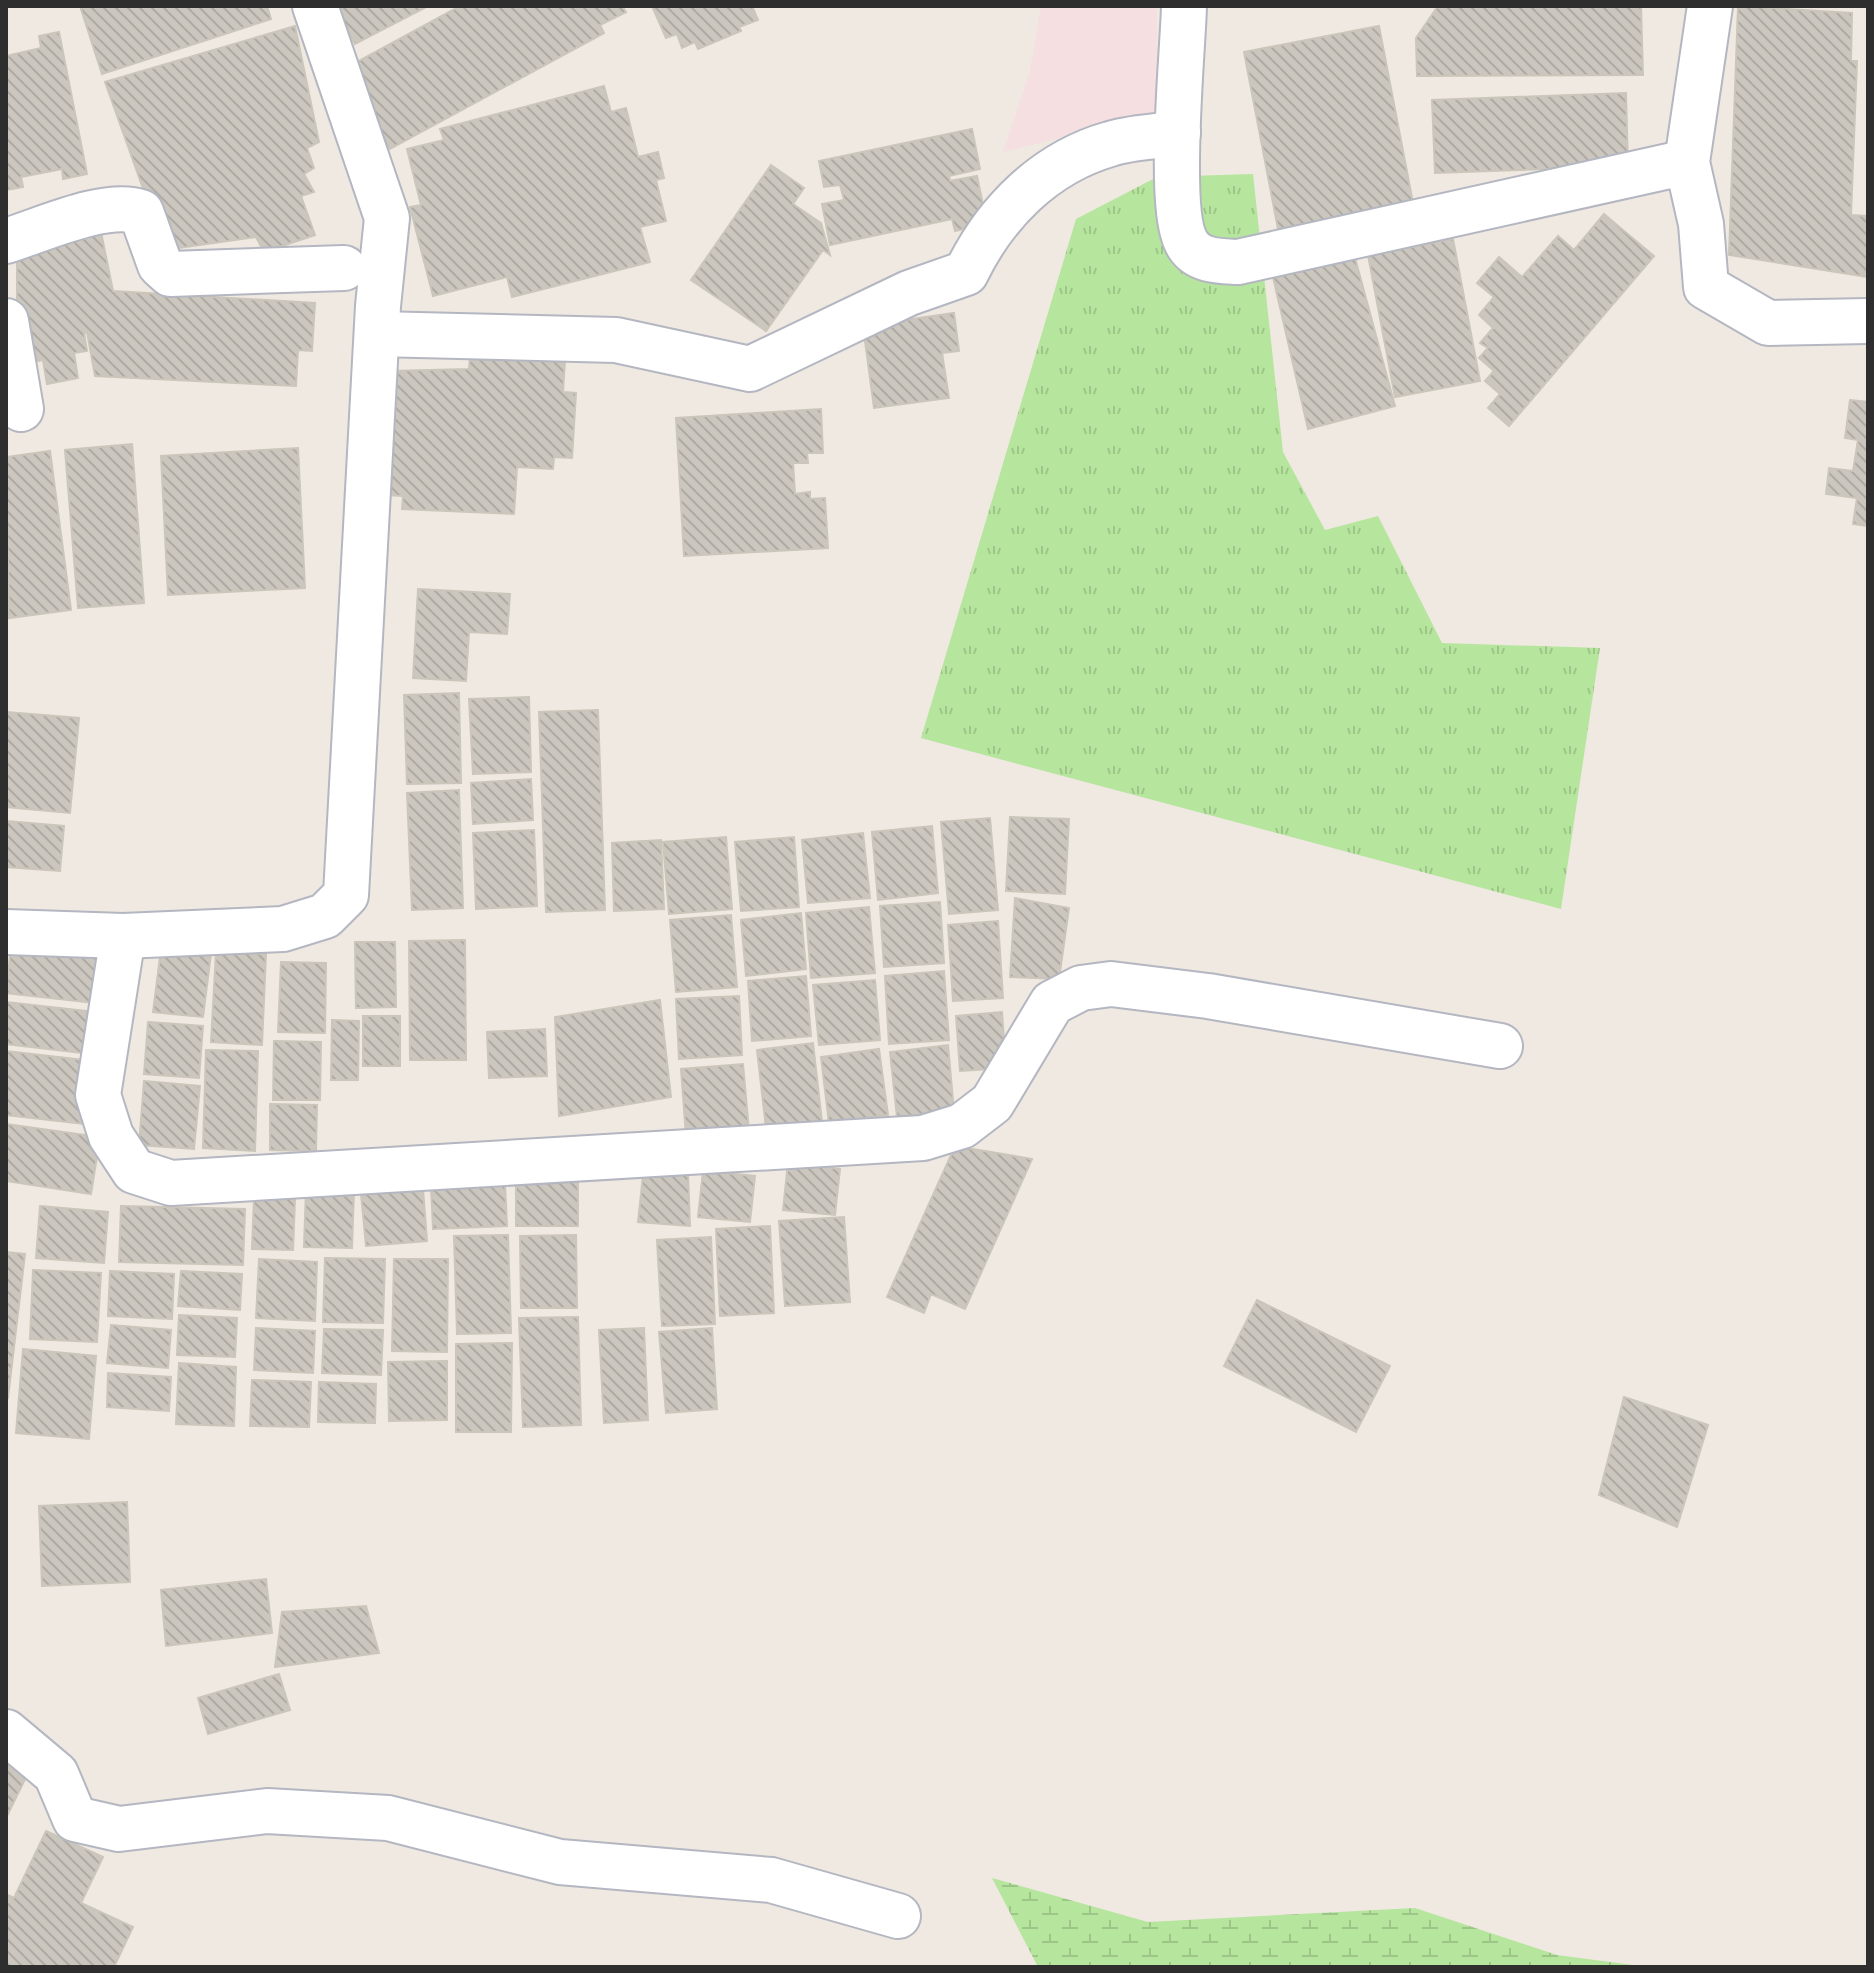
<svg xmlns="http://www.w3.org/2000/svg" width="1874" height="1973" viewBox="0 0 1874 1973" font-family="Jost,sans-serif">
  <style>
    .medical { fill: #f5dfe0 }
    .wetland { fill: url(#wetland-marsh) }
    .park { fill: url(#park-tufts) }
    .building { fill: url(#building-back-hatch); stroke: #cbc5ba; stroke-width: 2 }
    .lines { fill: none; stroke-linecap: round; stroke-linejoin: round }
    .minor-casing { stroke: #b4b7c1; stroke-width: 48 }
    .minor { stroke: #fff; stroke-width: 44 }
  </style>
  <defs>
    <pattern id="wetland-marsh" width="20" height="14" patternUnits="userSpaceOnUse" patternTransform="scale(2)"><rect width="20" height="14" fill="#b6e59e"/><path d="M1 5h8M5 5V1M11 12h8M15 12V8" fill="none" stroke="#9dc588"/></pattern>
    <pattern id="park-tufts" width="24" height="20" patternUnits="userSpaceOnUse" patternTransform="scale(2)"><rect width="24" height="20" fill="#b6e59e"/><path d="M3 7l-1-3M5 7V3M7 7l1-3M15 17l-1-3M17 17v-4M19 17l1-3" fill="none" stroke="#9dc588"/></pattern>
    <pattern id="building-back-hatch" width="6" height="6" patternUnits="userSpaceOnUse" patternTransform="scale(2)"><rect width="6" height="6" fill="#cbc7bf"/><path d="M-1 5l2 2M0 0l6 6M5-1l2 2" fill="none" stroke="#afaba4"/></pattern>
  </defs>
  <rect width="100%" height="100%" fill="#efe9e1"/>
  <path class="medical" d="M 1041,6 L 1157,6 L 1157,114 L 1003,152 L 1030,71 Z"/>
  <path class="wetland" d="M 992,1878 L 1148,1922 L 1415,1908 L 1557,1955 L 1648,1967 L 1038,1967 Z"/>
  <path class="park" d="M 1253,174 L 1283,452 L 1325,530 L 1378,516 L 1442,643 L 1600,648 L 1561,909 L 921,738 L 1076,219 L 1157,177 Z"/>
  <g class="building">
    <path d="M 80,6 L 267,6 L 271,19 L 102,74 Z"/>
    <path d="M 335,6 L 428,6 L 355,44 Z"/>
    <path d="M 460,6 L 622,6 L 626,12 L 600,25 L 604,33 L 390,149 L 346,68 Z"/>
    <path d="M 652,6 L 752,6 L 758,20 L 739,27 L 741,31 L 698,49 L 695,42 L 682,48 L 677,34 L 666,38 Z"/>
    <path d="M 1438,6 L 1641,6 L 1643,75 L 1417,76 L 1416,38 Z"/>
    <path d="M 1738,6 L 1852,13 L 1851,61 L 1857,61 L 1851,215 L 1867,216 L 1868,277 L 1729,255 Z"/>
    <path d="M 295,26 L 319,142 L 307,148 L 314,168 L 304,174 L 314,192 L 301,196 L 315,235 L 264,252 L 256,237 L 165,250 L 105,82 Z"/>
    <path d="M 1379,26 L 1413,203 L 1278,229 L 1244,52 Z"/>
    <path d="M 59,32 L 87,174 L 63,179 L 62,169 L 21,177 L 23,187 L 6,190 L 6,56 L 41,48 L 39,36 Z"/>
    <path d="M 604,86 L 611,112 L 626,108 L 638,157 L 658,152 L 664,178 L 656,180 L 666,221 L 640,227 L 650,262 L 512,297 L 507,277 L 433,296 L 410,207 L 421,205 L 407,149 L 444,140 L 440,129 Z"/>
    <path d="M 1626,93 L 1628,166 L 1435,173 L 1432,100 Z"/>
    <path d="M 972,129 L 980,169 L 949,176 L 950,181 L 977,176 L 987,224 L 955,231 L 952,219 L 830,245 L 822,204 L 844,200 L 840,185 L 824,187 L 819,161 Z"/>
    <path d="M 771,165 L 804,188 L 793,204 L 821,223 L 830,255 L 823,250 L 766,331 L 691,280 Z"/>
    <path d="M 1604,214 L 1654,256 L 1509,426 L 1488,408 L 1500,394 L 1485,381 L 1494,371 L 1479,358 L 1488,348 L 1480,343 L 1493,328 L 1479,315 L 1494,297 L 1477,283 L 1499,257 L 1522,277 L 1558,236 L 1574,250 Z"/>
    <path d="M 100,227 L 113,291 L 315,303 L 312,351 L 298,350 L 296,386 L 95,376 L 87,332 L 84,333 L 87,351 L 74,353 L 78,378 L 47,384 L 43,360 L 17,365 L 17,253 Z"/>
    <path d="M 1453,239 L 1480,381 L 1395,397 L 1368,255 Z"/>
    <path d="M 1354,254 L 1395,406 L 1308,429 L 1273,277 Z"/>
    <path d="M 954,313 L 959,351 L 942,353 L 949,398 L 874,408 L 863,326 Z"/>
    <path d="M 470,356 L 565,360 L 563,392 L 576,393 L 572,458 L 554,457 L 553,469 L 517,467 L 514,514 L 402,509 L 403,496 L 385,495 L 392,371 L 469,369 Z"/>
    <path d="M 1850,400 L 1868,402 L 1868,526 L 1853,524 L 1857,498 L 1826,494 L 1829,468 L 1853,471 L 1858,440 L 1845,438 Z"/>
    <path d="M 821,409 L 823,453 L 807,453 L 808,463 L 793,463 L 795,494 L 810,492 L 810,499 L 825,498 L 828,548 L 684,556 L 676,418 Z"/>
    <path d="M 132,444 L 144,603 L 78,608 L 65,450 Z"/>
    <path d="M 298,448 L 305,588 L 168,595 L 161,456 Z"/>
    <path d="M 50,451 L 71,610 L 9,618 L 6,457 Z"/>
    <path d="M 418,589 L 510,594 L 507,634 L 469,632 L 466,681 L 413,678 Z"/>
    <path d="M 459,693 L 461,783 L 407,784 L 404,695 Z"/>
    <path d="M 529,697 L 531,772 L 473,774 L 469,699 Z"/>
    <path d="M 598,710 L 605,910 L 546,912 L 539,712 Z"/>
    <path d="M 6,712 L 79,718 L 70,813 L 6,807 Z"/>
    <path d="M 531,779 L 533,820 L 473,824 L 471,783 Z"/>
    <path d="M 459,790 L 463,908 L 412,910 L 407,793 Z"/>
    <path d="M 1010,817 L 1069,819 L 1065,894 L 1006,891 Z"/>
    <path d="M 990,818 L 998,910 L 949,914 L 941,822 Z"/>
    <path d="M 6,821 L 64,826 L 60,871 L 6,867 Z"/>
    <path d="M 932,826 L 938,893 L 878,900 L 872,832 Z"/>
    <path d="M 534,830 L 537,906 L 476,909 L 473,833 Z"/>
    <path d="M 863,833 L 870,898 L 808,903 L 802,840 Z"/>
    <path d="M 726,837 L 732,909 L 669,914 L 663,842 Z"/>
    <path d="M 794,837 L 799,907 L 741,911 L 735,842 Z"/>
    <path d="M 661,840 L 664,909 L 614,911 L 612,843 Z"/>
    <path d="M 1015,898 L 1069,908 L 1059,979 L 1010,977 Z"/>
    <path d="M 940,902 L 944,963 L 884,967 L 880,906 Z"/>
    <path d="M 869,907 L 875,973 L 811,978 L 806,913 Z"/>
    <path d="M 801,913 L 806,969 L 746,976 L 741,920 Z"/>
    <path d="M 731,915 L 737,987 L 676,992 L 670,920 Z"/>
    <path d="M 998,921 L 1003,998 L 953,1001 L 948,925 Z"/>
    <path d="M 465,940 L 466,1060 L 410,1060 L 409,941 Z"/>
    <path d="M 355,942 L 395,942 L 396,1007 L 356,1008 Z"/>
    <path d="M 11,946 L 108,958 L 103,1004 L 6,993 Z"/>
    <path d="M 161,949 L 211,954 L 203,1017 L 153,1012 Z"/>
    <path d="M 216,952 L 266,954 L 262,1045 L 211,1042 Z"/>
    <path d="M 281,962 L 326,963 L 325,1033 L 278,1032 Z"/>
    <path d="M 944,971 L 949,1040 L 889,1044 L 885,976 Z"/>
    <path d="M 806,976 L 811,1036 L 752,1041 L 748,981 Z"/>
    <path d="M 875,980 L 880,1040 L 819,1045 L 813,985 Z"/>
    <path d="M 739,996 L 742,1055 L 679,1059 L 676,999 Z"/>
    <path d="M 660,1000 L 671,1097 L 559,1116 L 555,1017 Z"/>
    <path d="M 6,1002 L 103,1013 L 98,1055 L 6,1044 Z"/>
    <path d="M 1002,1012 L 1006,1068 L 960,1071 L 956,1016 Z"/>
    <rect x="363" y="1016" width="37" height="50"/>
    <path d="M 332,1020 L 359,1021 L 358,1080 L 331,1080 Z"/>
    <path d="M 148,1022 L 203,1026 L 199,1078 L 144,1074 Z"/>
    <path d="M 545,1029 L 547,1076 L 489,1078 L 487,1032 Z"/>
    <path d="M 274,1041 L 321,1042 L 320,1100 L 273,1100 Z"/>
    <path d="M 813,1043 L 822,1122 L 766,1128 L 757,1050 Z"/>
    <path d="M 948,1045 L 954,1111 L 897,1117 L 890,1052 Z"/>
    <path d="M 879,1049 L 888,1115 L 829,1123 L 821,1057 Z"/>
    <path d="M 206,1050 L 258,1051 L 255,1151 L 203,1148 Z"/>
    <path d="M 6,1051 L 92,1061 L 84,1124 L 6,1115 Z"/>
    <path d="M 743,1064 L 749,1131 L 686,1136 L 681,1069 Z"/>
    <path d="M 144,1081 L 200,1086 L 194,1149 L 139,1145 Z"/>
    <path d="M 270,1104 L 317,1105 L 316,1151 L 270,1150 Z"/>
    <path d="M 6,1124 L 100,1137 L 91,1194 L 6,1181 Z"/>
    <path d="M 955,1146 L 1032,1159 L 965,1309 L 931,1294 L 924,1313 L 887,1297 Z"/>
    <path d="M 788,1163 L 840,1169 L 835,1215 L 783,1210 Z"/>
    <path d="M 703,1171 L 755,1176 L 750,1222 L 698,1217 Z"/>
    <path d="M 688,1173 L 690,1226 L 638,1222 L 643,1175 Z"/>
    <path d="M 516,1178 L 578,1179 L 578,1226 L 516,1226 Z"/>
    <path d="M 505,1184 L 507,1226 L 433,1229 L 431,1186 Z"/>
    <path d="M 306,1189 L 354,1190 L 352,1248 L 304,1247 Z"/>
    <path d="M 423,1189 L 427,1241 L 366,1246 L 361,1194 Z"/>
    <path d="M 254,1198 L 295,1199 L 293,1250 L 252,1249 Z"/>
    <path d="M 40,1206 L 108,1212 L 104,1263 L 36,1258 Z"/>
    <path d="M 121,1206 L 245,1209 L 243,1265 L 119,1262 Z"/>
    <path d="M 844,1217 L 850,1302 L 785,1306 L 779,1221 Z"/>
    <path d="M 770,1226 L 774,1313 L 720,1316 L 716,1229 Z"/>
    <path d="M 508,1235 L 511,1333 L 457,1334 L 454,1236 Z"/>
    <path d="M 576,1235 L 577,1308 L 521,1308 L 520,1236 Z"/>
    <path d="M 711,1237 L 715,1324 L 662,1326 L 657,1240 Z"/>
    <path d="M 6,1252 L 25,1254 L 8,1398 L 6,1397 Z"/>
    <path d="M 325,1258 L 385,1259 L 383,1323 L 323,1322 Z"/>
    <path d="M 259,1259 L 317,1262 L 315,1321 L 256,1318 Z"/>
    <path d="M 394,1259 L 448,1259 L 447,1352 L 392,1351 Z"/>
    <path d="M 33,1270 L 101,1273 L 97,1342 L 30,1339 Z"/>
    <path d="M 110,1271 L 174,1274 L 172,1319 L 108,1316 Z"/>
    <path d="M 181,1271 L 242,1274 L 240,1310 L 178,1306 Z"/>
    <path d="M 1257,1300 L 1390,1366 L 1356,1432 L 1224,1366 Z"/>
    <path d="M 179,1315 L 237,1318 L 235,1357 L 177,1355 Z"/>
    <path d="M 578,1317 L 581,1425 L 523,1427 L 519,1318 Z"/>
    <path d="M 111,1325 L 171,1330 L 168,1368 L 107,1363 Z"/>
    <path d="M 256,1328 L 315,1331 L 313,1373 L 254,1370 Z"/>
    <path d="M 644,1328 L 648,1420 L 604,1423 L 599,1330 Z"/>
    <path d="M 712,1328 L 717,1409 L 666,1413 L 659,1332 Z"/>
    <path d="M 324,1329 L 383,1330 L 381,1375 L 322,1373 Z"/>
    <path d="M 512,1343 L 511,1432 L 456,1432 L 456,1344 Z"/>
    <path d="M 23,1349 L 96,1356 L 89,1439 L 16,1433 Z"/>
    <path d="M 447,1361 L 447,1420 L 389,1421 L 388,1362 Z"/>
    <path d="M 179,1363 L 236,1367 L 234,1426 L 176,1424 Z"/>
    <path d="M 108,1373 L 171,1377 L 169,1411 L 107,1407 Z"/>
    <path d="M 252,1380 L 311,1382 L 309,1427 L 250,1426 Z"/>
    <path d="M 319,1382 L 376,1384 L 375,1423 L 318,1422 Z"/>
    <path d="M 1624,1397 L 1708,1425 L 1677,1527 L 1599,1495 Z"/>
    <path d="M 127,1502 L 130,1582 L 42,1586 L 39,1506 Z"/>
    <path d="M 266,1579 L 272,1633 L 166,1646 L 161,1590 Z"/>
    <path d="M 366,1606 L 379,1653 L 275,1667 L 282,1612 Z"/>
    <path d="M 279,1674 L 290,1710 L 208,1734 L 198,1698 Z"/>
    <path d="M 6,1751 L 33,1763 L 6,1818 Z"/>
    <path d="M 46,1831 L 103,1857 L 81,1903 L 133,1927 L 114,1967 L 6,1967 L 6,1894 L 14,1898 Z"/>
  </g>
  <g class="lines">
    <g class="minor-casing">
      <g id="minor">
        <path d="M 1184,6 C 1183,52 1166,213 1188,245 C 1199,262 1221,261 1238,262 L 1687,162"/>
        <path d="M 1710,6 L 1687,162 L 1701,224 L 1706,287 L 1768,323 L 1868,321"/>
        <path d="M 6,241 C 42,230 105,200 141,212 L 160,265 L 170,274 L 344,268"/>
        <path d="M 6,321 L 21,409"/>
        <path d="M 377,334 L 616,340 L 750,369 L 909,293 L 966,273 C 995,213 1044,163 1110,144 C 1131,137 1156,137 1178,133"/>
        <path d="M 6,932 L 123,936 L 283,929 L 325,916 L 346,895 L 378,306 L 387,218 L 315,6"/>
        <path d="M 123,936 L 98,1095 L 111,1136 L 134,1171 L 171,1183 L 923,1138 L 962,1126 L 992,1103 L 1052,1003 L 1081,988 L 1111,984 L 1208,996 L 1500,1046"/>
        <path d="M 6,1732 L 56,1774 L 75,1819 L 119,1829 L 267,1811 L 388,1818 L 560,1862 L 771,1880 L 898,1916"/>
      </g>
    </g>
    <use href="#minor" class="minor"/>
  </g>
  <rect width="1874" height="1973" fill="none" stroke="#2e2e2e" stroke-width="16"/>
</svg>
